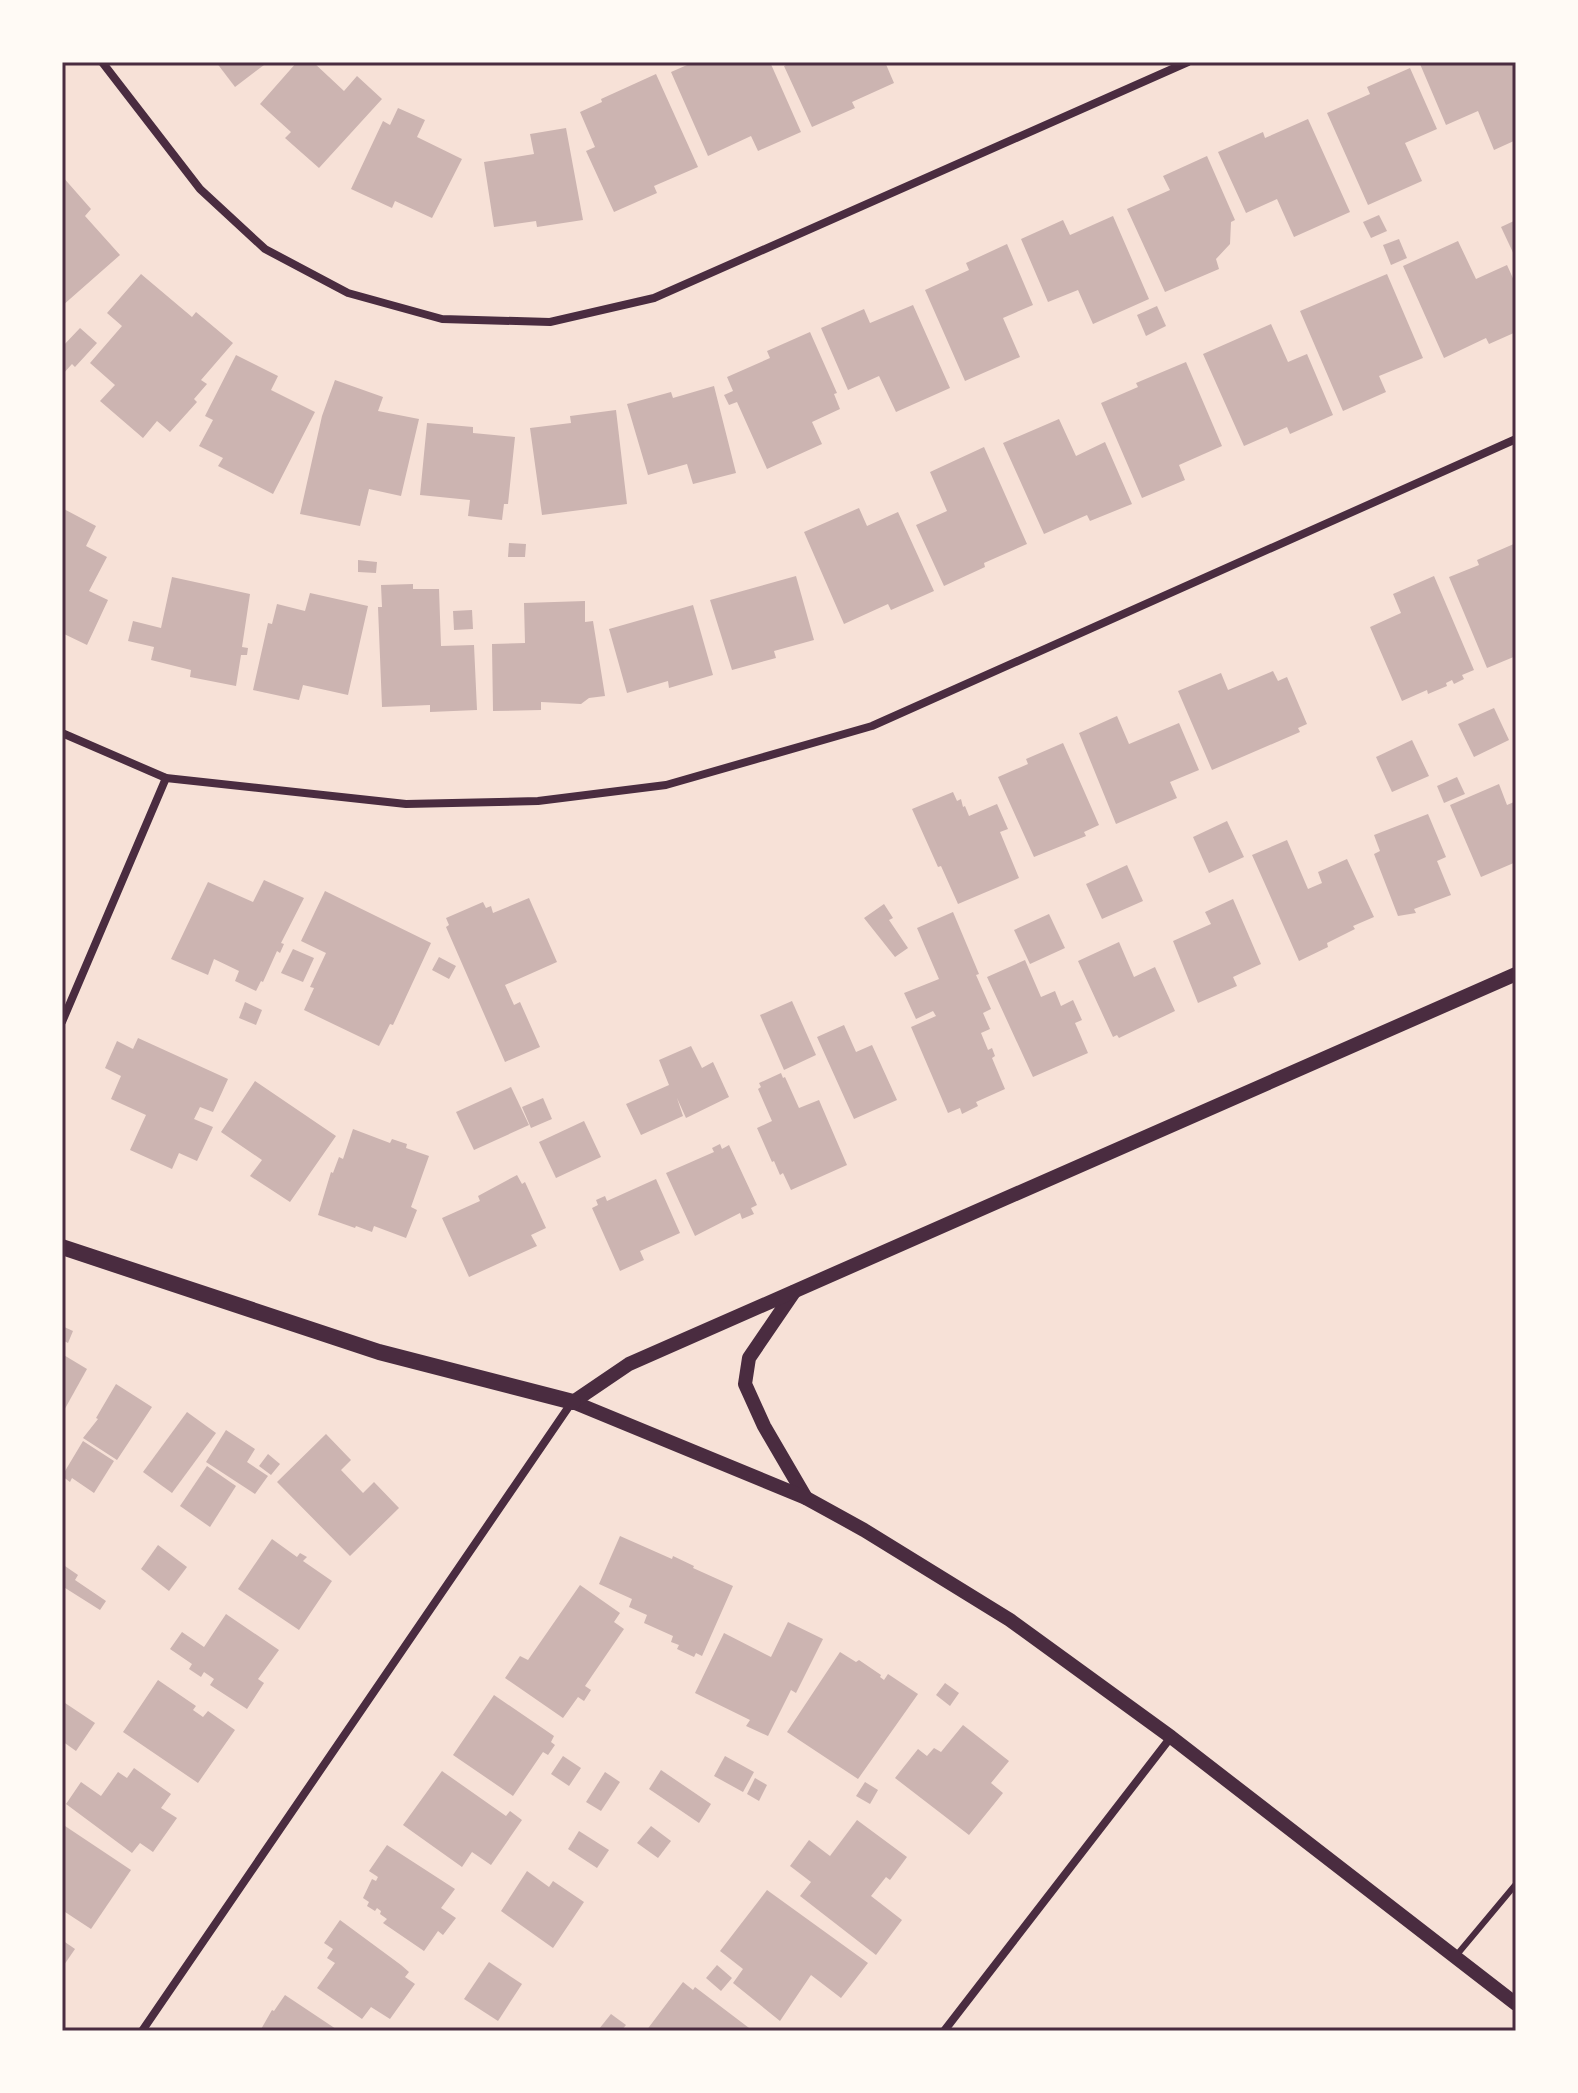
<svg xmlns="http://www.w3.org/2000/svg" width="1578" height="2093" viewBox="0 0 1578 2093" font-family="Figtree,sans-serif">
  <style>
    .building { fill: #ccb4b1 }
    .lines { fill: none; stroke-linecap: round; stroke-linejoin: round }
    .service { stroke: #4a2c40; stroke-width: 6 }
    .minor { stroke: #4a2c40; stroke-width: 8 }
    .tertiary { stroke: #4a2c40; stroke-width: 14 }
    .secondary { stroke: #4a2c40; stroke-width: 16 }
    .neatline { fill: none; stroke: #4a2c40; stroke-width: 3 }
  </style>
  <rect width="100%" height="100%" fill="#f7e1d7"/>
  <g class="building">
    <path d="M 216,62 L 268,62 L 235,87 Z"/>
    <path d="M 297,62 L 313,62 L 344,91 L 357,76 L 382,99 L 319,168 L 285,138 L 291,132 L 260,104 Z"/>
    <path d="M 694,62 L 770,62 L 801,132 L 758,151 L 751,136 L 708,156 L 671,72 Z"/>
    <path d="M 792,62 L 885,62 L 894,83 L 852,102 L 855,108 L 812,127 L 784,66 Z"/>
    <path d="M 1425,62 L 1516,62 L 1516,140 L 1494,150 L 1478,111 L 1446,125 L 1420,64 Z"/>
    <path d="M 1410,68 L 1437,129 L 1405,143 L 1422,181 L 1368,205 L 1327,113 L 1370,94 L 1367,87 Z"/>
    <path d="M 656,74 L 698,167 L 654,186 L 657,193 L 614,212 L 586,151 L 595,147 L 580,112 L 602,102 L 601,99 Z"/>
    <path d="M 398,108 L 425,120 L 417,137 L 462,159 L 432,218 L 395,201 L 392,208 L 351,189 L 383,121 L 390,125 Z"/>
    <path d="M 1308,119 L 1350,212 L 1294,237 L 1277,199 L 1246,213 L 1218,152 L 1263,132 L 1265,138 Z"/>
    <path d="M 566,128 L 583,220 L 537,227 L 536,221 L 494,227 L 484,162 L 534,154 L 530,134 Z"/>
    <path d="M 1207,156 L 1235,220 L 1231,222 L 1230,244 L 1216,259 L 1219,269 L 1165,292 L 1127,209 L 1170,190 L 1163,176 Z"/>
    <path d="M 62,176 L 91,209 L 85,216 L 120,255 L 62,306 Z"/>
    <path d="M 1379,215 L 1387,231 L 1371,238 L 1363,222 Z"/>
    <path d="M 1113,216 L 1149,299 L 1093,324 L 1078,290 L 1048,302 L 1021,239 L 1063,220 L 1070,235 Z"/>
    <path d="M 1516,220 L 1516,259 L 1501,227 Z"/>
    <path d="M 1399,239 L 1407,258 L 1391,265 L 1383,245 Z"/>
    <path d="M 1458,241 L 1476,279 L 1507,265 L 1516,285 L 1516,332 L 1489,344 L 1486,338 L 1444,358 L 1403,266 Z"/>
    <path d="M 1007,244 L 1033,305 L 1003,318 L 1020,357 L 965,381 L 925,290 L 969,270 L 966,263 Z"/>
    <path d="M 141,274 L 192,317 L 196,312 L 233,343 L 201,380 L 207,384 L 194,399 L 197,402 L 170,432 L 157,421 L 143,438 L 100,401 L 115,385 L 90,363 L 122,326 L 107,313 Z"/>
    <path d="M 1387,274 L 1423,358 L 1379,376 L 1386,392 L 1343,411 L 1300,311 Z"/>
    <path d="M 913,305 L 950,388 L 896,412 L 879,376 L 848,390 L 821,328 L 864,309 L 870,323 Z"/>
    <path d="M 1157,306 L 1166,326 L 1146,336 L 1137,315 Z"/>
    <path d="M 1271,324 L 1288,362 L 1307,354 L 1333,415 L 1290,434 L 1287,427 L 1244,446 L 1203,354 Z"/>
    <path d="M 80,328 L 97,343 L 75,367 L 72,364 L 62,375 L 62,347 Z"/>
    <path d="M 810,332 L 837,393 L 834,394 L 840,409 L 812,422 L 822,444 L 767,469 L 737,402 L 729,405 L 724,395 L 733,391 L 727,377 L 770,358 L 767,351 Z"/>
    <path d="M 236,355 L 278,376 L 271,390 L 315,412 L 273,494 L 218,466 L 223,458 L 199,446 L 213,420 L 205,416 Z"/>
    <path d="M 1186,362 L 1222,446 L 1179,465 L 1185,480 L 1142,498 L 1101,403 L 1138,387 L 1136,383 Z"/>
    <path d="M 335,380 L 383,397 L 378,411 L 419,419 L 401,496 L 369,489 L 360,526 L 300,514 L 322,416 Z"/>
    <path d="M 714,386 L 736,473 L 693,484 L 687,464 L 648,475 L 627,404 L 671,392 L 673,398 Z"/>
    <path d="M 616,410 L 627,504 L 542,515 L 530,428 L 571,423 L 570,416 Z"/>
    <path d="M 1059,419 L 1076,456 L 1105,442 L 1132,504 L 1090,521 L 1087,515 L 1044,534 L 1003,443 Z"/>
    <path d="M 427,423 L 473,427 L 473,433 L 515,437 L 508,504 L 504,504 L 502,520 L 468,516 L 470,500 L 420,495 Z"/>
    <path d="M 984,447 L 1027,544 L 984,563 L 985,567 L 944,586 L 916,525 L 947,511 L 930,472 Z"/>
    <path d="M 62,508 L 96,526 L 86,546 L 107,557 L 89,591 L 108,600 L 87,645 L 62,633 Z"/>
    <path d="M 859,508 L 867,526 L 898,512 L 934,591 L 891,610 L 888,604 L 844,624 L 804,532 Z"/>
    <path d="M 509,543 L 526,544 L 525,557 L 508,557 Z"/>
    <path d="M 1516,543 L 1516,656 L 1487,668 L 1449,577 L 1479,565 L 1477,560 Z"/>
    <path d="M 358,560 L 377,562 L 376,573 L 358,572 Z"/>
    <path d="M 796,576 L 814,640 L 774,651 L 776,658 L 732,670 L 710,600 Z"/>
    <path d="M 1434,576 L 1474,670 L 1462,675 L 1464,679 L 1454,684 L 1452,680 L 1446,683 L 1447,686 L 1428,694 L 1427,690 L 1402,701 L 1370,627 L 1401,613 L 1393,594 Z"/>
    <path d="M 172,577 L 250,594 L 242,647 L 248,648 L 247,655 L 241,655 L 236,686 L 190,677 L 191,670 L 151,660 L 154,647 L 128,641 L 133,621 L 161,628 Z"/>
    <path d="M 413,584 L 413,589 L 439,589 L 441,646 L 474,645 L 477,710 L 430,712 L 430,705 L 382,707 L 378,607 L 382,607 L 381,585 Z"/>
    <path d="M 310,593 L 368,606 L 348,695 L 303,685 L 299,700 L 253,690 L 268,623 L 272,624 L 277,604 L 305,611 Z"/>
    <path d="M 585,601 L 585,622 L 593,621 L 605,696 L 589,698 L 581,704 L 541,702 L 541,710 L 493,711 L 492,644 L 525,643 L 524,603 Z"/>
    <path d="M 693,605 L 713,675 L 669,688 L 668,681 L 627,693 L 609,629 Z"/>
    <path d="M 472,610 L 473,629 L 454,630 L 453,611 Z"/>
    <path d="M 1273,671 L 1278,681 L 1287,677 L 1307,724 L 1298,728 L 1300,732 L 1212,770 L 1178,691 L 1221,673 L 1228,690 Z"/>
    <path d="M 1494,708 L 1509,740 L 1474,757 L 1458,724 Z"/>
    <path d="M 1117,716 L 1129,744 L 1179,723 L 1199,770 L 1170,782 L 1177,798 L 1116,824 L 1079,733 Z"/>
    <path d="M 1412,740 L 1429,776 L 1392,792 L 1376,757 Z"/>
    <path d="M 1063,743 L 1099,825 L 1084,832 L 1086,836 L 1034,857 L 998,777 L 1028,764 L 1026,759 Z"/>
    <path d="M 1457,777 L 1465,794 L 1444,803 L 1437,786 Z"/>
    <path d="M 1499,784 L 1507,805 L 1514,802 L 1516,806 L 1516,862 L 1481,877 L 1450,805 Z"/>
    <path d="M 953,792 L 957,801 L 961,799 L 963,807 L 965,806 L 969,816 L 997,804 L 1008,829 L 1000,832 L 1019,878 L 958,904 L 941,866 L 938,867 L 912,809 Z"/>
    <path d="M 1428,814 L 1446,857 L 1437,861 L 1451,895 L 1414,909 L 1416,913 L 1398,916 L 1374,854 L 1380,851 L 1374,835 Z"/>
    <path d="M 1227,821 L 1244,857 L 1209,873 L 1193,837 Z"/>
    <path d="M 1287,840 L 1308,889 L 1322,883 L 1318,872 L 1347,859 L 1374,917 L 1353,926 L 1355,929 L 1327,943 L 1328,947 L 1299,961 L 1252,855 Z"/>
    <path d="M 1127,865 L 1143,901 L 1102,919 L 1086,884 Z"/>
    <path d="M 264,880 L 304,898 L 281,943 L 284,944 L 280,953 L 277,951 L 263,982 L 261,981 L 256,991 L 235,981 L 239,971 L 214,959 L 208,975 L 171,959 L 208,882 L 253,902 Z"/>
    <path d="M 325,891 L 431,943 L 393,1025 L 390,1024 L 379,1046 L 304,1010 L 314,988 L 310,987 L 326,953 L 301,941 Z"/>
    <path d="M 529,898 L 557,962 L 505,985 L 514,1005 L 520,1002 L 540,1047 L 505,1062 L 446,927 L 449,925 L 446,918 L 483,902 L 486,908 L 491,906 L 493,913 Z"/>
    <path d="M 1233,899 L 1261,964 L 1233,977 L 1237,986 L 1198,1003 L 1173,941 L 1211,924 L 1205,912 Z"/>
    <path d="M 884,904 L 893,918 L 889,920 L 908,948 L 895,957 L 864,918 Z"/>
    <path d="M 953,912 L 979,974 L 976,975 L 991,1009 L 983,1013 L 990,1029 L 981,1033 L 988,1050 L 992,1048 L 995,1056 L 992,1058 L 1005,1089 L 976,1102 L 978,1106 L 962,1114 L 960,1108 L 948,1113 L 911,1027 L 936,1016 L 933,1011 L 916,1019 L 904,993 L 939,979 L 917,928 Z"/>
    <path d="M 1049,914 L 1065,948 L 1030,964 L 1014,930 Z"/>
    <path d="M 1119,942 L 1134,977 L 1155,967 L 1175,1011 L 1119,1038 L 1117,1035 L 1113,1037 L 1078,961 Z"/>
    <path d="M 293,949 L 314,958 L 303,982 L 281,973 Z"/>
    <path d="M 439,957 L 456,966 L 449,979 L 432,970 Z"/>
    <path d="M 1025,960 L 1041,997 L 1055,991 L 1061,1006 L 1073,1000 L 1082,1020 L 1075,1023 L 1088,1053 L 1033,1077 L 987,977 Z"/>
    <path d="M 792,1001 L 816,1055 L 784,1070 L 760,1015 Z"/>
    <path d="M 245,1002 L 262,1010 L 256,1025 L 239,1018 Z"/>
    <path d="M 844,1025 L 856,1052 L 872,1045 L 897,1100 L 854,1119 L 817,1037 Z"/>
    <path d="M 138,1038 L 228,1079 L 213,1112 L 200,1107 L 194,1119 L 213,1127 L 197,1161 L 179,1153 L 172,1169 L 130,1150 L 146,1115 L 111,1099 L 121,1076 L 105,1068 L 117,1041 L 133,1049 Z"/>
    <path d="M 691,1046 L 702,1068 L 713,1062 L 729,1097 L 686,1118 L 677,1098 L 683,1116 L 641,1135 L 626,1104 L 669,1085 L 659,1060 Z"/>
    <path d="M 781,1073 L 783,1078 L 785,1077 L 799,1108 L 819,1100 L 847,1165 L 791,1190 L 783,1173 L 780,1175 L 774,1161 L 772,1162 L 757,1128 L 772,1121 L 758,1089 L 761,1087 L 759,1083 Z"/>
    <path d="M 255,1081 L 336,1136 L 290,1202 L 250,1176 L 262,1160 L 221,1132 Z"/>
    <path d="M 511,1087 L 529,1125 L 474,1150 L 456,1112 Z"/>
    <path d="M 543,1098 L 552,1119 L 531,1128 L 522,1107 Z"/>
    <path d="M 584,1121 L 601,1157 L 556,1178 L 539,1142 Z"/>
    <path d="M 353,1129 L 390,1143 L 392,1139 L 407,1144 L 406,1148 L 429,1156 L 411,1207 L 417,1210 L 406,1238 L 374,1226 L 372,1232 L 356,1226 L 355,1228 L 318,1215 L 331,1172 L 333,1173 L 339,1157 L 343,1159 Z"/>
    <path d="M 720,1144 L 722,1149 L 729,1145 L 757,1205 L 751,1208 L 754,1214 L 742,1219 L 740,1213 L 695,1236 L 666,1173 L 714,1152 L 712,1148 Z"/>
    <path d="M 517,1175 L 522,1184 L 525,1182 L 546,1228 L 531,1235 L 537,1246 L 469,1277 L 442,1218 L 480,1201 L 478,1196 Z"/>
    <path d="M 656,1179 L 680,1233 L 640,1251 L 644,1260 L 620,1271 L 592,1208 L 598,1205 L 596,1200 L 605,1196 L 607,1201 Z"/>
    <path d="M 62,1326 L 73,1331 L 68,1343 L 62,1340 Z"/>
    <path d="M 62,1354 L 87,1369 L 62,1414 Z"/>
    <path d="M 116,1384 L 152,1407 L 117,1460 L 83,1438 L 98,1419 L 96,1418 Z"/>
    <path d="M 187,1412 L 216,1433 L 172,1493 L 143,1472 Z"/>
    <path d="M 226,1430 L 255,1449 L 247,1462 L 268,1476 L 255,1494 L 206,1462 Z"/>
    <path d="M 326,1434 L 351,1460 L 341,1470 L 363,1493 L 374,1482 L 399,1508 L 350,1556 L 277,1482 Z"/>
    <path d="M 83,1441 L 114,1461 L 94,1493 L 72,1478 L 70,1482 L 62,1476 Z"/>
    <path d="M 268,1454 L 280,1464 L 271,1475 L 259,1466 Z"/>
    <path d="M 207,1466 L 236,1486 L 210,1527 L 180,1506 Z"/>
    <path d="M 620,1536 L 672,1559 L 673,1556 L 694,1566 L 693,1568 L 733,1586 L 702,1656 L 696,1653 L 694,1657 L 677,1649 L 679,1645 L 671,1642 L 673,1636 L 644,1623 L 647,1615 L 629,1607 L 632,1599 L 599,1584 Z"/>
    <path d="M 272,1539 L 297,1557 L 300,1553 L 307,1557 L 303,1561 L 332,1581 L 299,1630 L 238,1589 Z"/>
    <path d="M 158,1545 L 187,1567 L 169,1591 L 141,1569 Z"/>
    <path d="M 62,1564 L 78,1575 L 75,1580 L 106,1601 L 100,1610 L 62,1586 Z"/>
    <path d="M 580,1585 L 620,1613 L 614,1622 L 624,1629 L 585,1686 L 591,1690 L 584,1701 L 578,1697 L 563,1718 L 505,1678 L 520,1656 L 528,1660 Z"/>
    <path d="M 226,1614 L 279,1650 L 258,1679 L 264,1683 L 247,1709 L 210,1685 L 214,1679 L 204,1672 L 201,1677 L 189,1669 L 192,1664 L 170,1649 L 182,1632 L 204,1647 Z"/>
    <path d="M 788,1622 L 823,1639 L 796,1693 L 791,1690 L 768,1736 L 746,1726 L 750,1720 L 695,1693 L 724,1633 L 771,1657 Z"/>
    <path d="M 840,1652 L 856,1662 L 859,1660 L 881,1675 L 880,1677 L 884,1680 L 888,1674 L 918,1694 L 858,1779 L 787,1732 Z"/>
    <path d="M 158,1680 L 196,1706 L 193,1710 L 203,1717 L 208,1711 L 235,1730 L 198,1783 L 123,1732 Z"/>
    <path d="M 945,1683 L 959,1693 L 950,1706 L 936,1695 Z"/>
    <path d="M 494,1695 L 554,1736 L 551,1742 L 555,1745 L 548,1755 L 543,1752 L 513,1796 L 453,1755 Z"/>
    <path d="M 62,1701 L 95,1723 L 76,1751 L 62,1741 Z"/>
    <path d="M 963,1725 L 1009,1761 L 991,1783 L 1003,1793 L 969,1835 L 895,1778 L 918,1749 L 927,1756 L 934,1748 L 941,1752 Z"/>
    <path d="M 563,1756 L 581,1768 L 569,1786 L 551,1774 Z"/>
    <path d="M 725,1756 L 754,1772 L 743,1792 L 714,1776 Z"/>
    <path d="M 134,1768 L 171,1794 L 161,1808 L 177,1818 L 153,1852 L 140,1843 L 132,1853 L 66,1804 L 81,1782 L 101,1796 L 118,1772 L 127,1778 Z"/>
    <path d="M 661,1770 L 711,1804 L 699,1823 L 649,1789 Z"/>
    <path d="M 442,1771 L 506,1816 L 510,1811 L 522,1820 L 491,1865 L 472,1852 L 462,1867 L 403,1825 Z"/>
    <path d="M 605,1772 L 620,1782 L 601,1811 L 586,1802 Z"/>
    <path d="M 755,1778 L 767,1785 L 759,1801 L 747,1794 Z"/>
    <path d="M 865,1782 L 878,1790 L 870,1804 L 856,1796 Z"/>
    <path d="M 857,1820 L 907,1857 L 890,1880 L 886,1877 L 871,1896 L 902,1920 L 876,1955 L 800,1896 L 811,1882 L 790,1866 L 809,1840 L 830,1856 Z"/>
    <path d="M 62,1824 L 131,1870 L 91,1929 L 62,1910 Z"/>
    <path d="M 651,1826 L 671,1841 L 658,1858 L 637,1843 Z"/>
    <path d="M 579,1831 L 609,1850 L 597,1868 L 568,1849 Z"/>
    <path d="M 387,1845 L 455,1889 L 441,1908 L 456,1918 L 443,1935 L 438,1931 L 424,1951 L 383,1923 L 387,1919 L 380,1914 L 381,1911 L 377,1908 L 375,1911 L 367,1906 L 369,1902 L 363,1898 L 372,1879 L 376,1881 L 378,1877 L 369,1871 Z"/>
    <path d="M 527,1871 L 549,1887 L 553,1881 L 584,1902 L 553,1948 L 501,1911 Z"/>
    <path d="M 767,1890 L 868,1963 L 841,1998 L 811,1975 L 780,2021 L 733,1983 L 743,1969 L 720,1951 Z"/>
    <path d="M 340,1920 L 401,1965 L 409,1972 L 405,1977 L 415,1984 L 390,2019 L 371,2007 L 362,2019 L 317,1988 L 335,1963 L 327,1958 L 333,1949 L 324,1943 Z"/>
    <path d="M 62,1940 L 75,1949 L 64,1965 L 62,1964 Z"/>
    <path d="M 489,1962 L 522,1984 L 498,2021 L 464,1999 Z"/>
    <path d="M 717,1965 L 732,1978 L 721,1991 L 706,1978 Z"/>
    <path d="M 683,1982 L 693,1990 L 695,1987 L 753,2031 L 646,2031 Z"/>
    <path d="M 285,1995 L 339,2031 L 260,2031 L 272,2010 L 274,2011 Z"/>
    <path d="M 611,2014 L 626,2025 L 621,2031 L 599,2029 Z"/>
  </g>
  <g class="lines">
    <path class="service" d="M 1455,1957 L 1516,1884"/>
    <g class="minor">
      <path d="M 102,62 L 200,189 L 265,249 L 348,293 L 442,319 L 550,322 L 654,298 L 1188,62"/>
      <path d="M 62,733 L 166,778 L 406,804 L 538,801 L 666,785 L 872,726 L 1516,439"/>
      <path d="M 62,1022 L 166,778"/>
      <path d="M 142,2031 L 572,1402"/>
      <path d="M 944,2031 L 1171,1737"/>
    </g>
    <g class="tertiary">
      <path d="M 794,1292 L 749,1358 L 745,1384 L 764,1426 L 806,1498"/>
      <path d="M 573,1402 L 806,1498 L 864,1530 L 1010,1620 L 1171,1737 L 1516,2004"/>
      <path d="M 573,1402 L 629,1364 L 1516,974"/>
    </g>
    <path class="secondary" d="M 62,1247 L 379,1352 L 573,1402"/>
  </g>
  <rect width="1578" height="2093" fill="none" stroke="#fffaf5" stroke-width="128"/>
  <rect x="64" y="64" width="1450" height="1965" class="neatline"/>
</svg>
